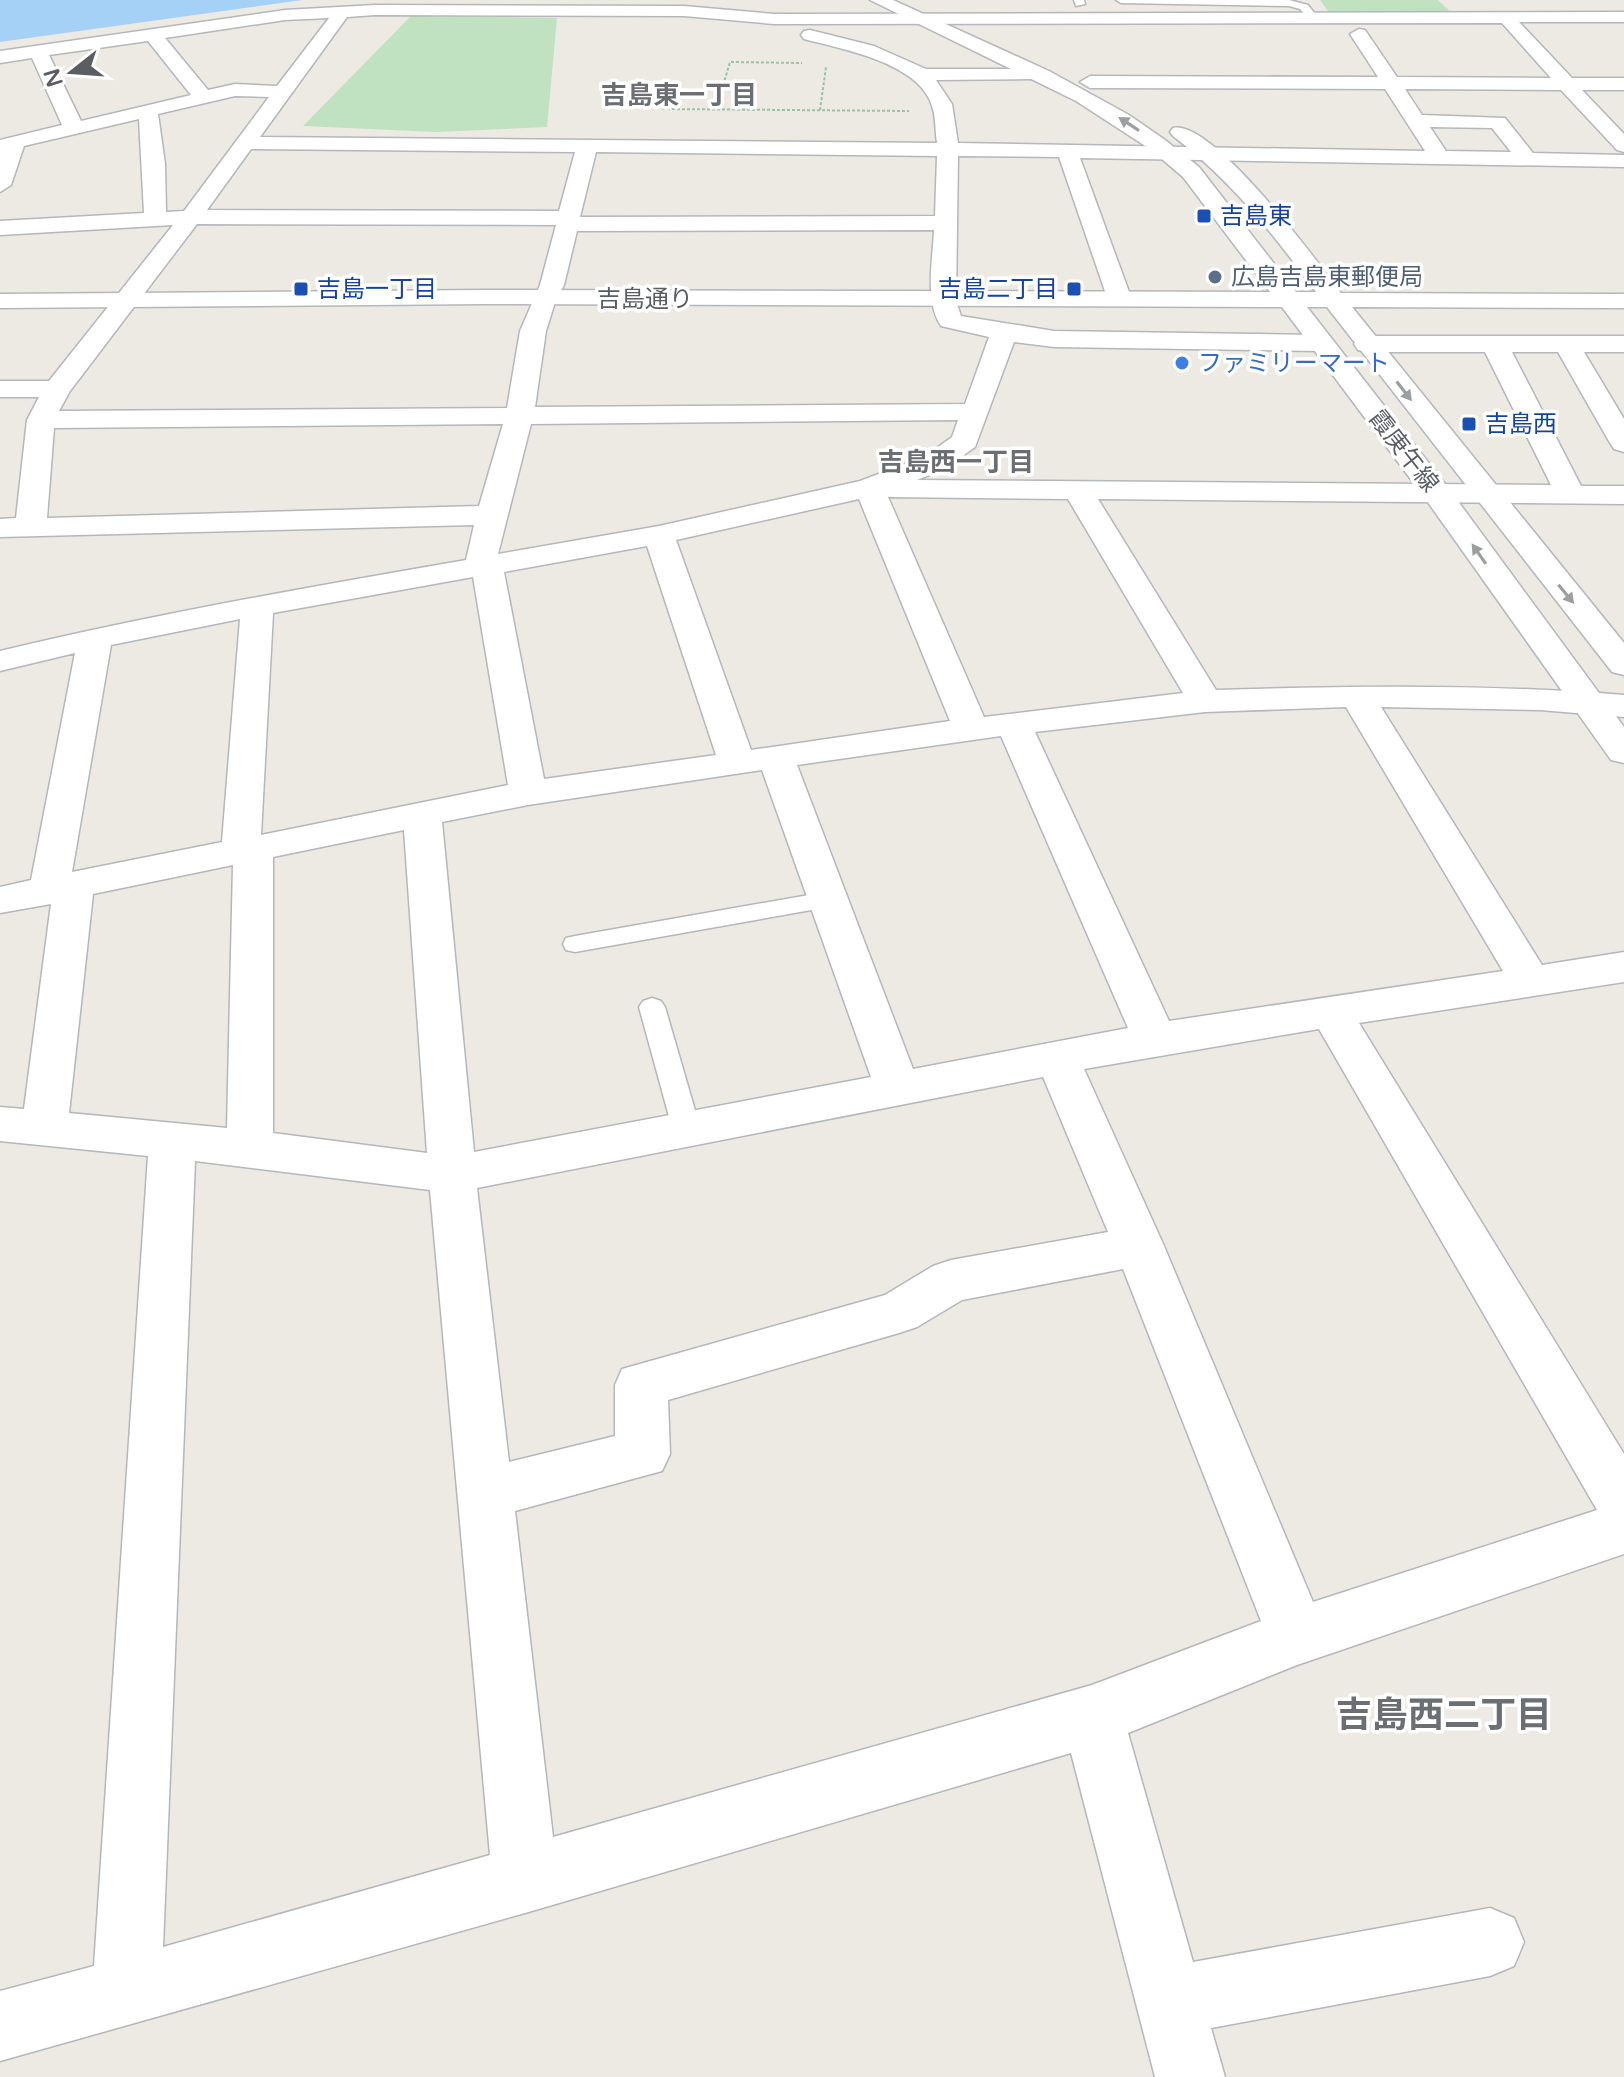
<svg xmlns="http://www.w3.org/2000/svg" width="1624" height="2077" viewBox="0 0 1624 2077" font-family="'Varela Round','Noto Sans JP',sans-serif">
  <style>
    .green { fill: #c0e2c1 }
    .water { fill: #a6d1f7 }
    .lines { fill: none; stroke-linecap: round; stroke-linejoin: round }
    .service-casing { stroke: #b4b7bb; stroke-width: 3 }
    .minor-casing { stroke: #b4b7bb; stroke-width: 3 }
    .tertiary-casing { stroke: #b4b7bb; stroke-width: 3 }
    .path { stroke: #9ac2a7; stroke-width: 2; stroke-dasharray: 3 2; stroke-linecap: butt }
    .service { fill: #fff; fill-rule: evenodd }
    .minor { fill: #fff; fill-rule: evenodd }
    .tertiary { fill: #fff; fill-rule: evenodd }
    .oneway { fill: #9c9ea0 }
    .transit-dot { fill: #1a4fb4; stroke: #fff; stroke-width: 3 }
    .service-dot { fill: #5c6f8a; stroke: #fff; stroke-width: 3 }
    .shop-dot { fill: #3f7fe0; stroke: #fff; stroke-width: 3 }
    .labels { text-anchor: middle; stroke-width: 7; stroke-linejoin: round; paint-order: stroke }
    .far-transit-label { font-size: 24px; fill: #164399; stroke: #fff; text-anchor: start }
    .far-service-label { font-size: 24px; fill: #4e5e75; stroke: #fff; text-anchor: start }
    .far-street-label { font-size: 24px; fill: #5a5d61; stroke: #fff }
    .far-shop-label { font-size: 24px; fill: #366cbe; stroke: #fff; text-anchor: start }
    .far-neighbourhood-label { font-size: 26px; font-weight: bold; fill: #6b6f73; stroke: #fff }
    .near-neighbourhood-label { font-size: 36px; font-weight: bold; fill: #6b6f73; stroke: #fff }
  </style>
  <rect width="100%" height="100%" fill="#eceae2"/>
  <g class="green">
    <path d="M 1320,0 L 1438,0 L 1454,15 L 1331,15 Z"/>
    <path d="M 411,16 L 557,18 L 547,127 L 437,132 L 303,126 Z"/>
  </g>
  <path class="water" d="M 0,0 L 302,0 L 0,42 Z"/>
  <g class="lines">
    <g class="service-casing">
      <g id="service">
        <path d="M 1074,0 L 1084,0 L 1085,4 L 1076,6 Z"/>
        <path d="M 1116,0 L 1289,0 L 1308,5 L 1319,19 L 1310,21 L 1300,9 L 1289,6 L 1121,3 Z"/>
        <path d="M 826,892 L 834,894 L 838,900 L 834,906 L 575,952 L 566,950 L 563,944 L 566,938 L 575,936 Z"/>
        <path d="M 652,998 L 661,1001 L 665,1007 L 701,1131 L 697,1138 L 687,1141 L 677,1138 L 673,1131 L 639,1007 L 643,1001 Z"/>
      </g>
    </g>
    <g class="minor-casing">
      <path id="minor" d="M 375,5 L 684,6 L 774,14 L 1624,12 L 1624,22 L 1519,22 L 1572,78 L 1624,78 L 1624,90 L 1582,90 L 1624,134 L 1624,152 L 1617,150 L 1561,90 L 1405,89 L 1422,115 L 1505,118 L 1533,153 L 1624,155 L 1624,167 L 1080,158 L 1132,300 L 1129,305 L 1111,305 L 1108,300 L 1059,157 L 958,156 L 956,301 L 961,316 L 1054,331 L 1320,335 L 1329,337 L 1333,343 L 1329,349 L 1320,351 L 1054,347 L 1014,342 L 975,447 L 946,468 L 917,480 L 1551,485 L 1485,352 L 1367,352 L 1358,350 L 1354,344 L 1358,338 L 1367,336 L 1624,336 L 1624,352 L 1584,352 L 1624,419 L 1624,452 L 1614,449 L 1610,443 L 1558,352 L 1512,352 L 1581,486 L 1624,486 L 1624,504 L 1098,499 L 1216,690 C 1352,686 1488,684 1624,695 L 1624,717 L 1540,710 L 1381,707 L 1542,965 L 1624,952 L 1624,982 L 1359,1023 L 1624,1454 L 1624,1554 L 1297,1665 L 1128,1733 L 1193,1962 L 1490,1908 L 1514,1918 L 1524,1942 L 1514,1966 L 1490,1976 L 1211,2028 L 1225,2077 L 1155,2077 L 1071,1753 L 525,1913 L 0,2061 L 0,1991 L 94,1966 L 148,1156 L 0,1141 L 0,1107 L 24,1109 L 51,904 L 0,913 L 0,887 L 31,880 L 75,653 L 0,671 L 0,651 C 154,614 310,587 466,560 L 474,525 L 0,537 L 0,519 L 16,518 L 27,420 L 39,397 L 0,397 L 0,381 L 49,381 L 173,225 L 0,235 L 0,221 L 144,213 L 139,119 L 24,146 L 11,185 L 0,192 L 0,140 L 62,125 L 32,58 L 0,63 L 0,51 L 285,10 ZM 375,15 L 684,16 L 774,24 L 1502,23 L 1551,78 L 1397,77 L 1365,30 L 1359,29 L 1350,34 L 1378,77 L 1090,76 L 1080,82 L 1090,88 L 1385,89 L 1425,151 L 958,143 L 952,104 L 936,80 L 1033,79 L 1040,77 L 1042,73 L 1040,69 L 926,69 L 874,46 L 810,30 L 804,31 L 801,35 L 804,39 C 842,49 920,63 932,106 C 936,117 935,131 937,143 L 260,137 L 347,17 ZM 329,18 L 277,86 L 235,84 L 208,90 L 165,38 L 285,20 ZM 148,41 L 191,95 L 81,121 L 49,55 ZM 235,96 L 269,97 L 184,211 L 166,212 L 165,164 L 158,114 ZM 1430,127 L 1492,128 L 1511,152 L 1446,151 ZM 251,149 L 575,152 L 559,211 L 207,210 ZM 596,152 L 937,156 L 935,216 L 580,217 ZM 197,224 L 556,225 L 540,285 L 520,331 L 507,408 L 59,411 L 70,391 ZM 934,230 C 933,259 924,301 941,326 L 989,337 L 965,404 L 535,407 L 546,331 L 556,299 L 564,285 L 577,231 ZM 958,420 L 952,437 L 926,456 L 860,481 L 659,526 L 498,554 L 531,424 ZM 503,424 L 479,506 L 47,518 L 54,428 ZM 888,497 L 1068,499 L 1183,693 L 984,717 ZM 859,499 L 950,721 L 751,750 L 676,540 ZM 647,546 L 716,755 L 544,779 L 504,572 ZM 473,577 L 508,785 L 261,835 L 273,613 ZM 240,619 L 222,842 L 72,872 L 111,645 ZM 1346,707 L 1503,971 L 1169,1021 L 1035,732 L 1205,712 ZM 1001,736 L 1128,1028 L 913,1069 L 797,765 ZM 762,770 L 871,1077 L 474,1152 L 442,822 L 528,805 ZM 404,830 L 427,1153 L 273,1133 L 273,857 ZM 233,865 L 227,1128 L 69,1113 L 93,894 ZM 1319,1029 L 1597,1510 L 1313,1602 L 1164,1246 L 1084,1069 ZM 1043,1077 L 1108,1232 L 951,1260 L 933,1266 L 885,1295 L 622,1369 L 615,1385 L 615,1436 L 509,1462 L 477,1188 ZM 195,1161 L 430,1190 L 490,1855 L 163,1947 ZM 1123,1269 L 1261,1621 L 1092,1685 L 553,1837 L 515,1511 L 662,1471 L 670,1454 L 668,1400 L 899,1333 L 917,1327 L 962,1300 Z"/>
    </g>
    <g class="tertiary-casing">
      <path id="tertiary" d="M 870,0 L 893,0 L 1049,71 L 1129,115 L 1165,140 L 1199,167 L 1296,292 L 1316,292 C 1274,235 1231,180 1173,136 L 1170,132 L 1173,128 C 1211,118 1317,261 1341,293 L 1624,294 L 1624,308 L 1352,307 L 1624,643 L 1624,675 L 1612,672 L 1327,307 L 1307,307 L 1449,489 L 1624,727 L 1624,763 L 1611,760 L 1427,501 L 1282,307 L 484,304 L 0,308 L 0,294 L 484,290 L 1270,292 L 1183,177 L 1150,149 L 1076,101 Z"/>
    </g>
    <g class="path">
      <path d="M 662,109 L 909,111"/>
      <path d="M 716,109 L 730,62 L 802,63"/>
      <path d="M 820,110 L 826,67"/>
    </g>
    <use href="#service" class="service"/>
    <use href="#minor" class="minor"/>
    <use href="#tertiary" class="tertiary"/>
  </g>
  <defs><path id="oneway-solid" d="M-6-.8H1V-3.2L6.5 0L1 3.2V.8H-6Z" transform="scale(2)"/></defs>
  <g class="oneway">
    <use href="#oneway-solid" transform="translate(1129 124) rotate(-147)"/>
    <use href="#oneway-solid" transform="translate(1404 391) rotate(52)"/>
    <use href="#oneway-solid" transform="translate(1479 554) rotate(-125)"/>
    <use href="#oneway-solid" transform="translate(1566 594) rotate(51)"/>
  </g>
  <g class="transit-dot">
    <rect x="1196" y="208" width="16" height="16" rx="4"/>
    <rect x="293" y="281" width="16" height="16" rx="4"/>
    <rect x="1066" y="281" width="16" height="16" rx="4"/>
    <rect x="1461" y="416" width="16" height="16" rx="4"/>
  </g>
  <circle class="service-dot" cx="1215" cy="277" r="8"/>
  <circle class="shop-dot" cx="1182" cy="363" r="8"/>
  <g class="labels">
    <g class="far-transit-label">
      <text x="1220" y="224">吉島東</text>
      <text x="317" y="297">吉島一丁目</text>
      <text x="1058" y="297" text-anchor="end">吉島二丁目</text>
      <text x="1485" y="432">吉島西</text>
    </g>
    <g class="far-service-label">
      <text x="1231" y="285">広島吉島東郵便局</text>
    </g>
    <g class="far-street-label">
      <text x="645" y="307">吉島通り</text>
      <text transform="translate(1404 451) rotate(52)" y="8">霞庚午線</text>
    </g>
    <g class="far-shop-label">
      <text x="1198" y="371">ファミリーマート</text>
    </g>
    <g class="far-neighbourhood-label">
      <text x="679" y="104">吉島東一丁目</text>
      <text x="956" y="471">吉島西一丁目</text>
    </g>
    <g class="near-neighbourhood-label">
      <text x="1444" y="1727">吉島西二丁目</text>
    </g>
  </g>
  <g transform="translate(72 72) rotate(253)" stroke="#ffffff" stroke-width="6" paint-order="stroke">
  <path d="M0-6L14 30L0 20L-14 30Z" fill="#5a5d61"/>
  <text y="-12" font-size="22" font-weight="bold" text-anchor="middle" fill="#5a5d61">N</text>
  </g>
</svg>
